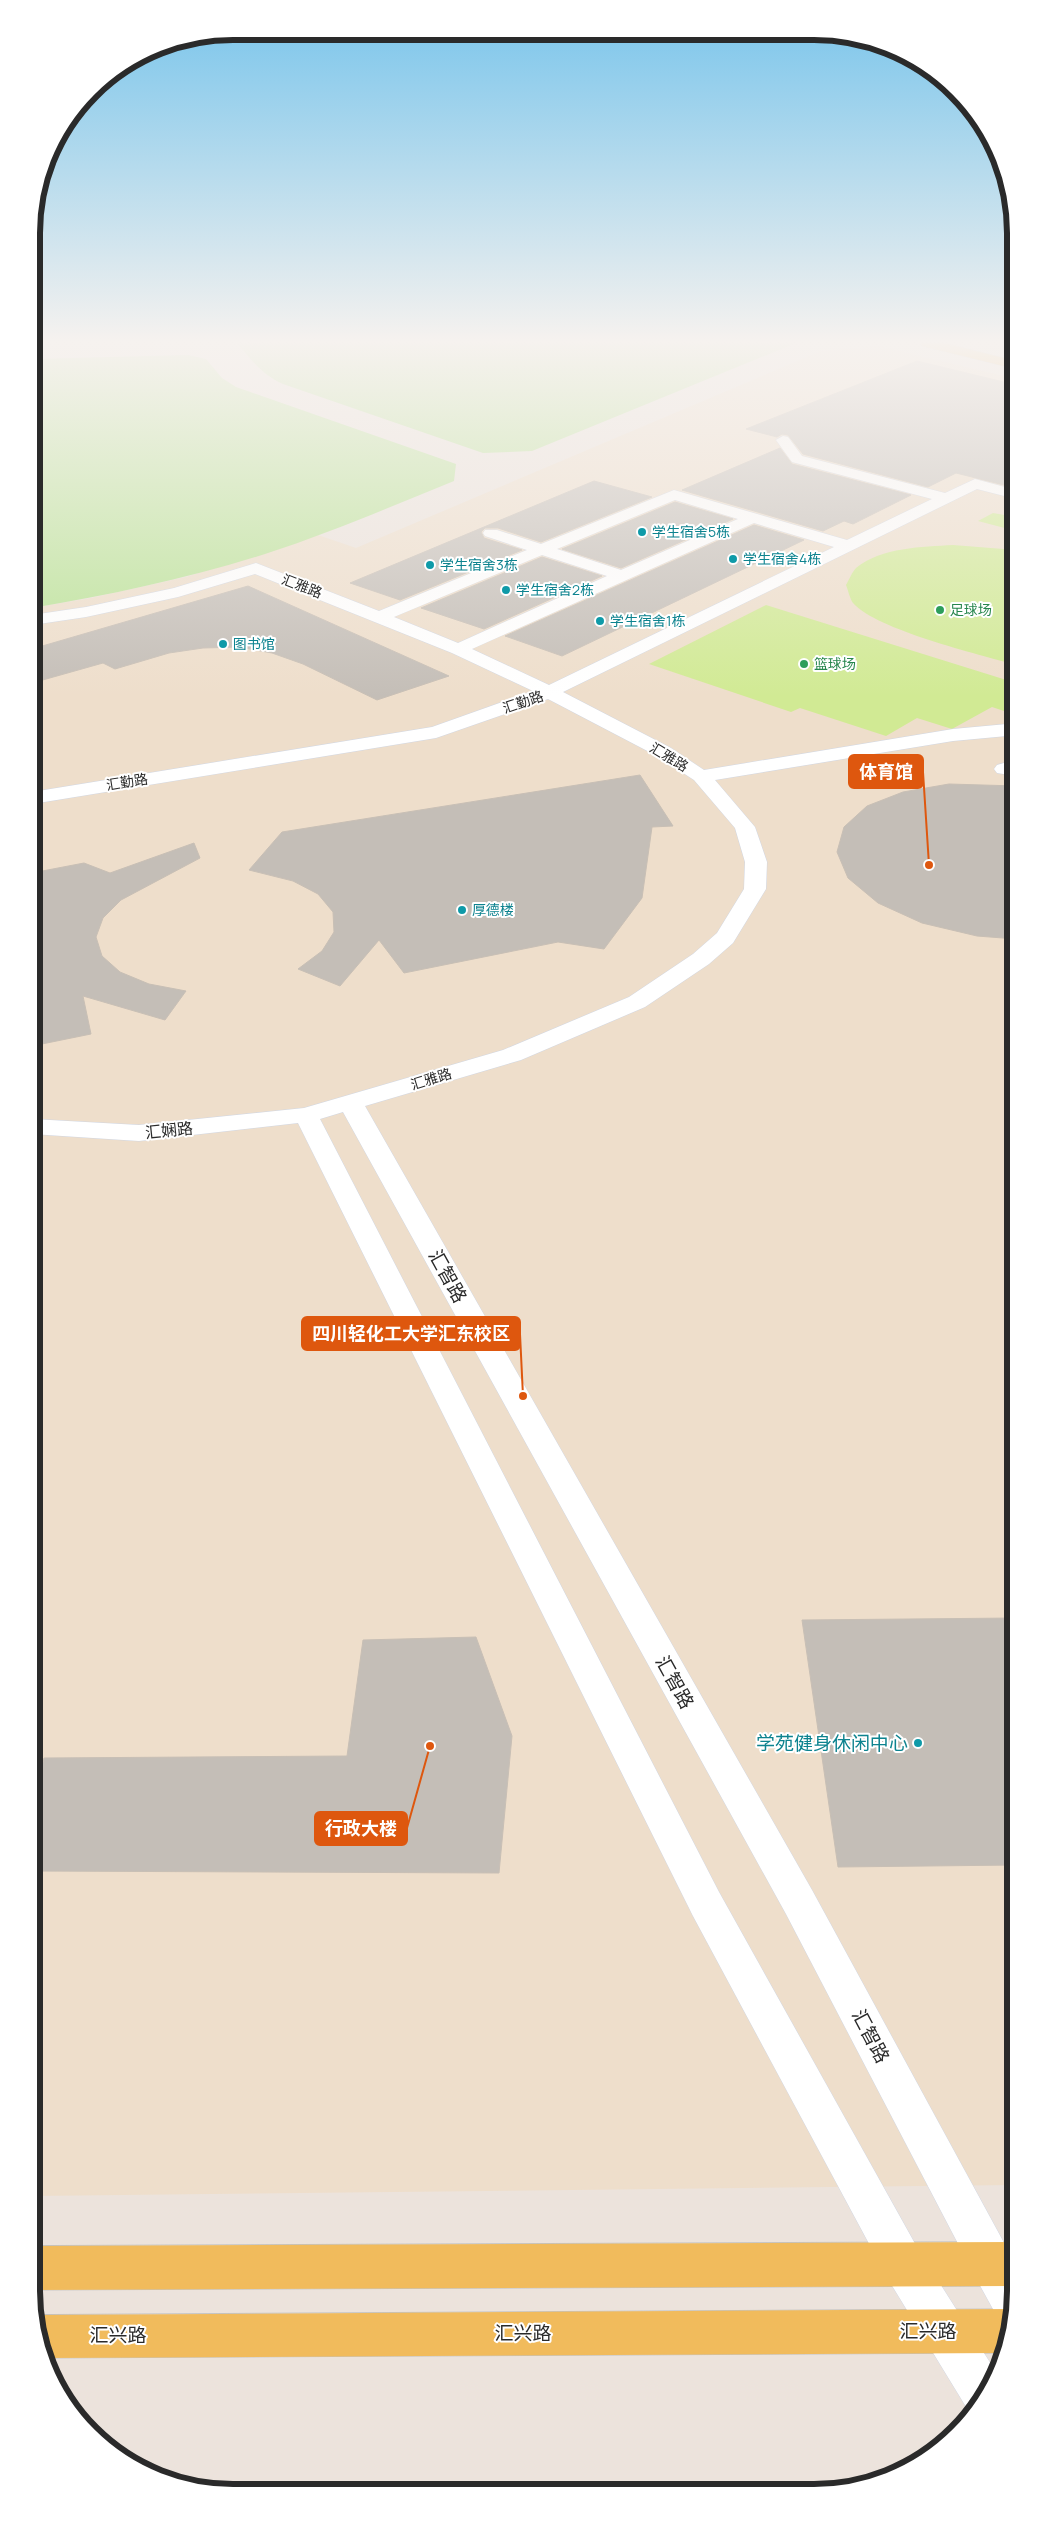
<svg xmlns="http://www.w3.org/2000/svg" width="1047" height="2524" viewBox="0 0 1047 2524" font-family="Manrope,'Noto Sans SC',sans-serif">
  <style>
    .education { fill: #eedecb }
    .green { fill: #bbe398 }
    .pitch { fill: #d1ea94 }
    .building { fill: #c4beb7; stroke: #c8bfb5 }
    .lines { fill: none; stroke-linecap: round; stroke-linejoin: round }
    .minor-casing { stroke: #d1d7e3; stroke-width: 1 }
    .major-casing { stroke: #c3c3c3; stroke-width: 1 }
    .minor { fill: #fff; fill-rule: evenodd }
    .major { fill: #f1bb5c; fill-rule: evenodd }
    .culture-dot { fill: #0f9aa8; stroke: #fff; stroke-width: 2 }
    .leisure-dot { fill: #2e9e5b; stroke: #fff; stroke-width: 2 }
    .labels { text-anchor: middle; stroke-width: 4; stroke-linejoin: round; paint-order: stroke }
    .far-culture-label { font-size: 14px; fill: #0d838f; stroke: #fff; text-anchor: start }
    .far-street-label { font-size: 14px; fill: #2a2a2a; stroke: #fff }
    .far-leisure-label { font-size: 14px; fill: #27864d; stroke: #fff; text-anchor: start }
    .street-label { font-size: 16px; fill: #2a2a2a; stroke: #fff }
    .near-street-label { font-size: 19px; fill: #2a2a2a; stroke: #fff }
    .near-culture-label { font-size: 19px; fill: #0d838f; stroke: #fff; text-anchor: end }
    .rim { fill: none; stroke: #2a2a2a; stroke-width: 6 }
    .leader { fill: none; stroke: #de570e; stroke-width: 2 }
    .callout-dot { fill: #de570e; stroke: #fff; stroke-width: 2 }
    .callout { fill: #de570e; stroke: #de570e; stroke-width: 2 }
    .callout-label { font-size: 18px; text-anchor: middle; font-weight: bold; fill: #fff }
  </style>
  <rect width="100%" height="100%" fill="#ece3dc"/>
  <path class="education" d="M 878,346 L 1016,379 L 1015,2185 L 31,2196 L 32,608 L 91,598 L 186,577 L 318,535 L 356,548 L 821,351 Z"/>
  <g class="green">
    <path d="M 237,343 L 796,343 L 532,451 L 483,453 L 283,384 C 263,375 251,360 237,343 Z"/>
    <path d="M 188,355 L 206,359 L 222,378 L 236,387 L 456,464 L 454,481 C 392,506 330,533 265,554 C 189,578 111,595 32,608 L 32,359 Z"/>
  </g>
  <g class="pitch">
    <path d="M 993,513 L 1016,517 L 1016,531 L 978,521 Z"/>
    <path d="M 953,545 L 1016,550 L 1016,665 C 978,654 877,630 853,603 C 850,599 848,590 846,585 C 849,580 852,572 856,568 C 882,547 922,547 953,545 Z"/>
    <path d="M 766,605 L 1016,683 L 1016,715 L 992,707 L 952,729 L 917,718 L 886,736 L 800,708 L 791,712 L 649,664 Z"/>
  </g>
  <g class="building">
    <path d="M 917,361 L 1016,385 L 1016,488 L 956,473 L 928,487 L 803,454 L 788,435 L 782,434 L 777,437 L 746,429 Z"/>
    <path d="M 780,448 L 792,464 L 911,495 L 853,524 L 844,521 L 823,531 L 682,490 Z"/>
    <path d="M 594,481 L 652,497 L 541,542 L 498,528 L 485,528 L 481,532 L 484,538 L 522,550 L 400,600 L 350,583 Z"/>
    <path d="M 675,502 L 733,519 L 621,568 L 562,549 Z"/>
    <path d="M 754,525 L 804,540 L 562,656 L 505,636 Z"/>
    <path d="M 542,557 L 602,576 L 484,629 L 421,608 Z"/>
    <path d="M 248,586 L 449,676 L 377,700 L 303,664 L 272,653 L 239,647 L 203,648 L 169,653 L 115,669 L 103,663 L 32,683 L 32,649 Z"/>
    <path d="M 640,775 L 673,826 L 652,827 L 642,898 L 604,949 L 558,942 L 404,973 L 379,940 L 340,986 L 298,969 L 322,951 L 334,932 L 333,912 L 318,894 L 293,881 L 249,870 L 282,832 Z"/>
    <path d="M 949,784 L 1016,786 L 1016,939 L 977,936 L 922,923 L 878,903 L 848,878 L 837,852 L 844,827 L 867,806 L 903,792 Z"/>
    <path d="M 194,843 L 200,858 L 121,900 L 103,918 L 96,937 L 102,956 L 120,972 L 149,984 L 186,991 L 165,1020 L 83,996 L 91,1034 L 32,1046 L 32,873 L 84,863 L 110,873 Z"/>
    <path d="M 1015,1618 L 1015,1865 L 838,1867 L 802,1620 Z"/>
    <path d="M 476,1637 L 512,1736 L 499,1873 L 31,1871 L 31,1813 L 44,1758 L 347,1756 L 363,1640 Z"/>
  </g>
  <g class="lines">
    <g class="minor-casing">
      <g id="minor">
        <path d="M 783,436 L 788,437 L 802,456 L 945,493 L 975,479 L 1016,490 L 1016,499 L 977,489 L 563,692 L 671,748 L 704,770 L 953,729 L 1007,724 L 1016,726 L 1016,738 L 1007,736 L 953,741 L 715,780 L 755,827 L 767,862 L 766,889 L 733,943 L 709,964 L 645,1007 L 521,1060 L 365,1106 L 812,1890 L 1015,2263 L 1015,2304 L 1011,2324 L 999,2320 L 977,2280 L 786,1914 L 343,1112 L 320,1119 L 719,1892 L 918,2249 L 996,2372 L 974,2413 L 968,2410 L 888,2279 L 693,1916 L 298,1123 L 139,1141 L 32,1134 L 32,1119 L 139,1125 L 304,1108 L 503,1050 L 629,997 L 693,954 L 717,933 L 744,889 L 745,862 L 735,828 L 694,780 L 657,756 L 548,699 L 436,738 L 32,804 L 32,792 L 432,727 L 533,691 L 452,653 L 255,574 L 178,597 L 86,617 L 32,625 L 32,615 L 86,607 L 174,588 L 256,563 L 379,611 L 527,550 L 485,536 L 483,533 L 485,530 L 497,530 L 541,544 L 674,490 L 847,540 L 932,499 L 792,462 L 776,440 ZM 675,500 L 738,519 L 621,570 L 557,549 ZM 754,523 L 834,547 L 549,685 L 472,649 ZM 542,555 L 607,576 L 458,643 L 394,617 Z"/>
        <path d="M 1004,763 L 1016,764 L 1016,776 L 997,773 L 994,769 L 997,765 Z"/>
      </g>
    </g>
    <g class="major-casing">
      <g id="major">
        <path d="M 921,343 L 944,343 L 1016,361 L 1016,369 L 922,346 Z"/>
        <path d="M 1015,2242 L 1015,2286 L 31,2290 L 31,2246 Z"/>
        <path d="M 1010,2309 L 1014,2310 L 1005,2353 L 45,2358 L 38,2343 L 34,2315 Z"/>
      </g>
    </g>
    <use href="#minor" class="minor"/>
    <use href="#major" class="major"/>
  </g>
  <linearGradient id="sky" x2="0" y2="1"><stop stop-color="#77c4eb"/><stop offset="0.49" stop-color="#f6f2ef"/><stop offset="1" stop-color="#f6f2ef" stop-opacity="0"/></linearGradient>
  <rect width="1047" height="697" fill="url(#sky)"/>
  <g class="culture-dot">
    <circle cx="642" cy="532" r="5"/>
    <circle cx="733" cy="559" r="5"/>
    <circle cx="430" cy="565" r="5"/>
    <circle cx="506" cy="590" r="5"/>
    <circle cx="600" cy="621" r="5"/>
    <circle cx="223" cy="644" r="5"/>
    <circle cx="462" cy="910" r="5"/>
    <circle cx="918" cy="1743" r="5"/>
  </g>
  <g class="leisure-dot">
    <circle cx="940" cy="610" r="5"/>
    <circle cx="804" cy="664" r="5"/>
  </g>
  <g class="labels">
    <g class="far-culture-label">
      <text x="652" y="537">学生宿舍5栋</text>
      <text x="743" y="564">学生宿舍4栋</text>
      <text x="440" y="570">学生宿舍3栋</text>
      <text x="516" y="595">学生宿舍2栋</text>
      <text x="610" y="626">学生宿舍1栋</text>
      <text x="233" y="649">图书馆</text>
      <text x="472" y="915">厚德楼</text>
    </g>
    <g class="far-street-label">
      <text transform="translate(302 586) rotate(21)" y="5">汇雅路</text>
      <text transform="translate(523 702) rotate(-19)" y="5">汇勤路</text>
      <text transform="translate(669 757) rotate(31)" y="5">汇雅路</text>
      <text transform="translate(127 782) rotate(-9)" y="5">汇勤路</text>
      <text transform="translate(431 1079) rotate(-17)" y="5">汇雅路</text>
    </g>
    <g class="far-leisure-label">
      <text x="950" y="615">足球场</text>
      <text x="814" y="669">篮球场</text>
    </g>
    <g class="street-label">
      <text transform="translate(169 1130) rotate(-6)" y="6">汇娴路</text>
    </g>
    <g class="near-street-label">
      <text transform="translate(448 1276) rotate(61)" y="7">汇智路</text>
      <text transform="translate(675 1682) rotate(61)" y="7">汇智路</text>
      <text transform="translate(871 2036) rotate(62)" y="7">汇智路</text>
      <text x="928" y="2338">汇兴路</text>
      <text x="523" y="2340">汇兴路</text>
      <text x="118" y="2342">汇兴路</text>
    </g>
    <g class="near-culture-label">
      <text x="908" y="1750">学苑健身休闲中心</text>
    </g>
  </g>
  <path d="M0 0H1047V2524H0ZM233 40H814A193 193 0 0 1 1007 233V2291A193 193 0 0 1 814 2484H233A193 193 0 0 1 40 2291V233A193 193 0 0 1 233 40Z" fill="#fff" fill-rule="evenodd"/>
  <path class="rim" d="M233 40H814A193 193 0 0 1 1007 233V2291A193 193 0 0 1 814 2484H233A193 193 0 0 1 40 2291V233A193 193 0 0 1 233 40Z"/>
  <path class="leader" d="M929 865L923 772M523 1396L520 1334M430 1746L407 1828"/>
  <g class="callout-dot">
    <circle cx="929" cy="865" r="5"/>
    <circle cx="523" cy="1396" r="5"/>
    <circle cx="430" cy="1746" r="5"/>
  </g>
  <g class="callout">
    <rect x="849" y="755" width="74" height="33" rx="5"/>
    <rect x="302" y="1317" width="218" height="33" rx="5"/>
    <rect x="315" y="1812" width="92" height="33" rx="5"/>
  </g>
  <g class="callout-label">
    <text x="886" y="778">体育馆</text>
    <text x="411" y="1340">四川轻化工大学汇东校区</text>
    <text x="361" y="1835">行政大楼</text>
  </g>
</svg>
